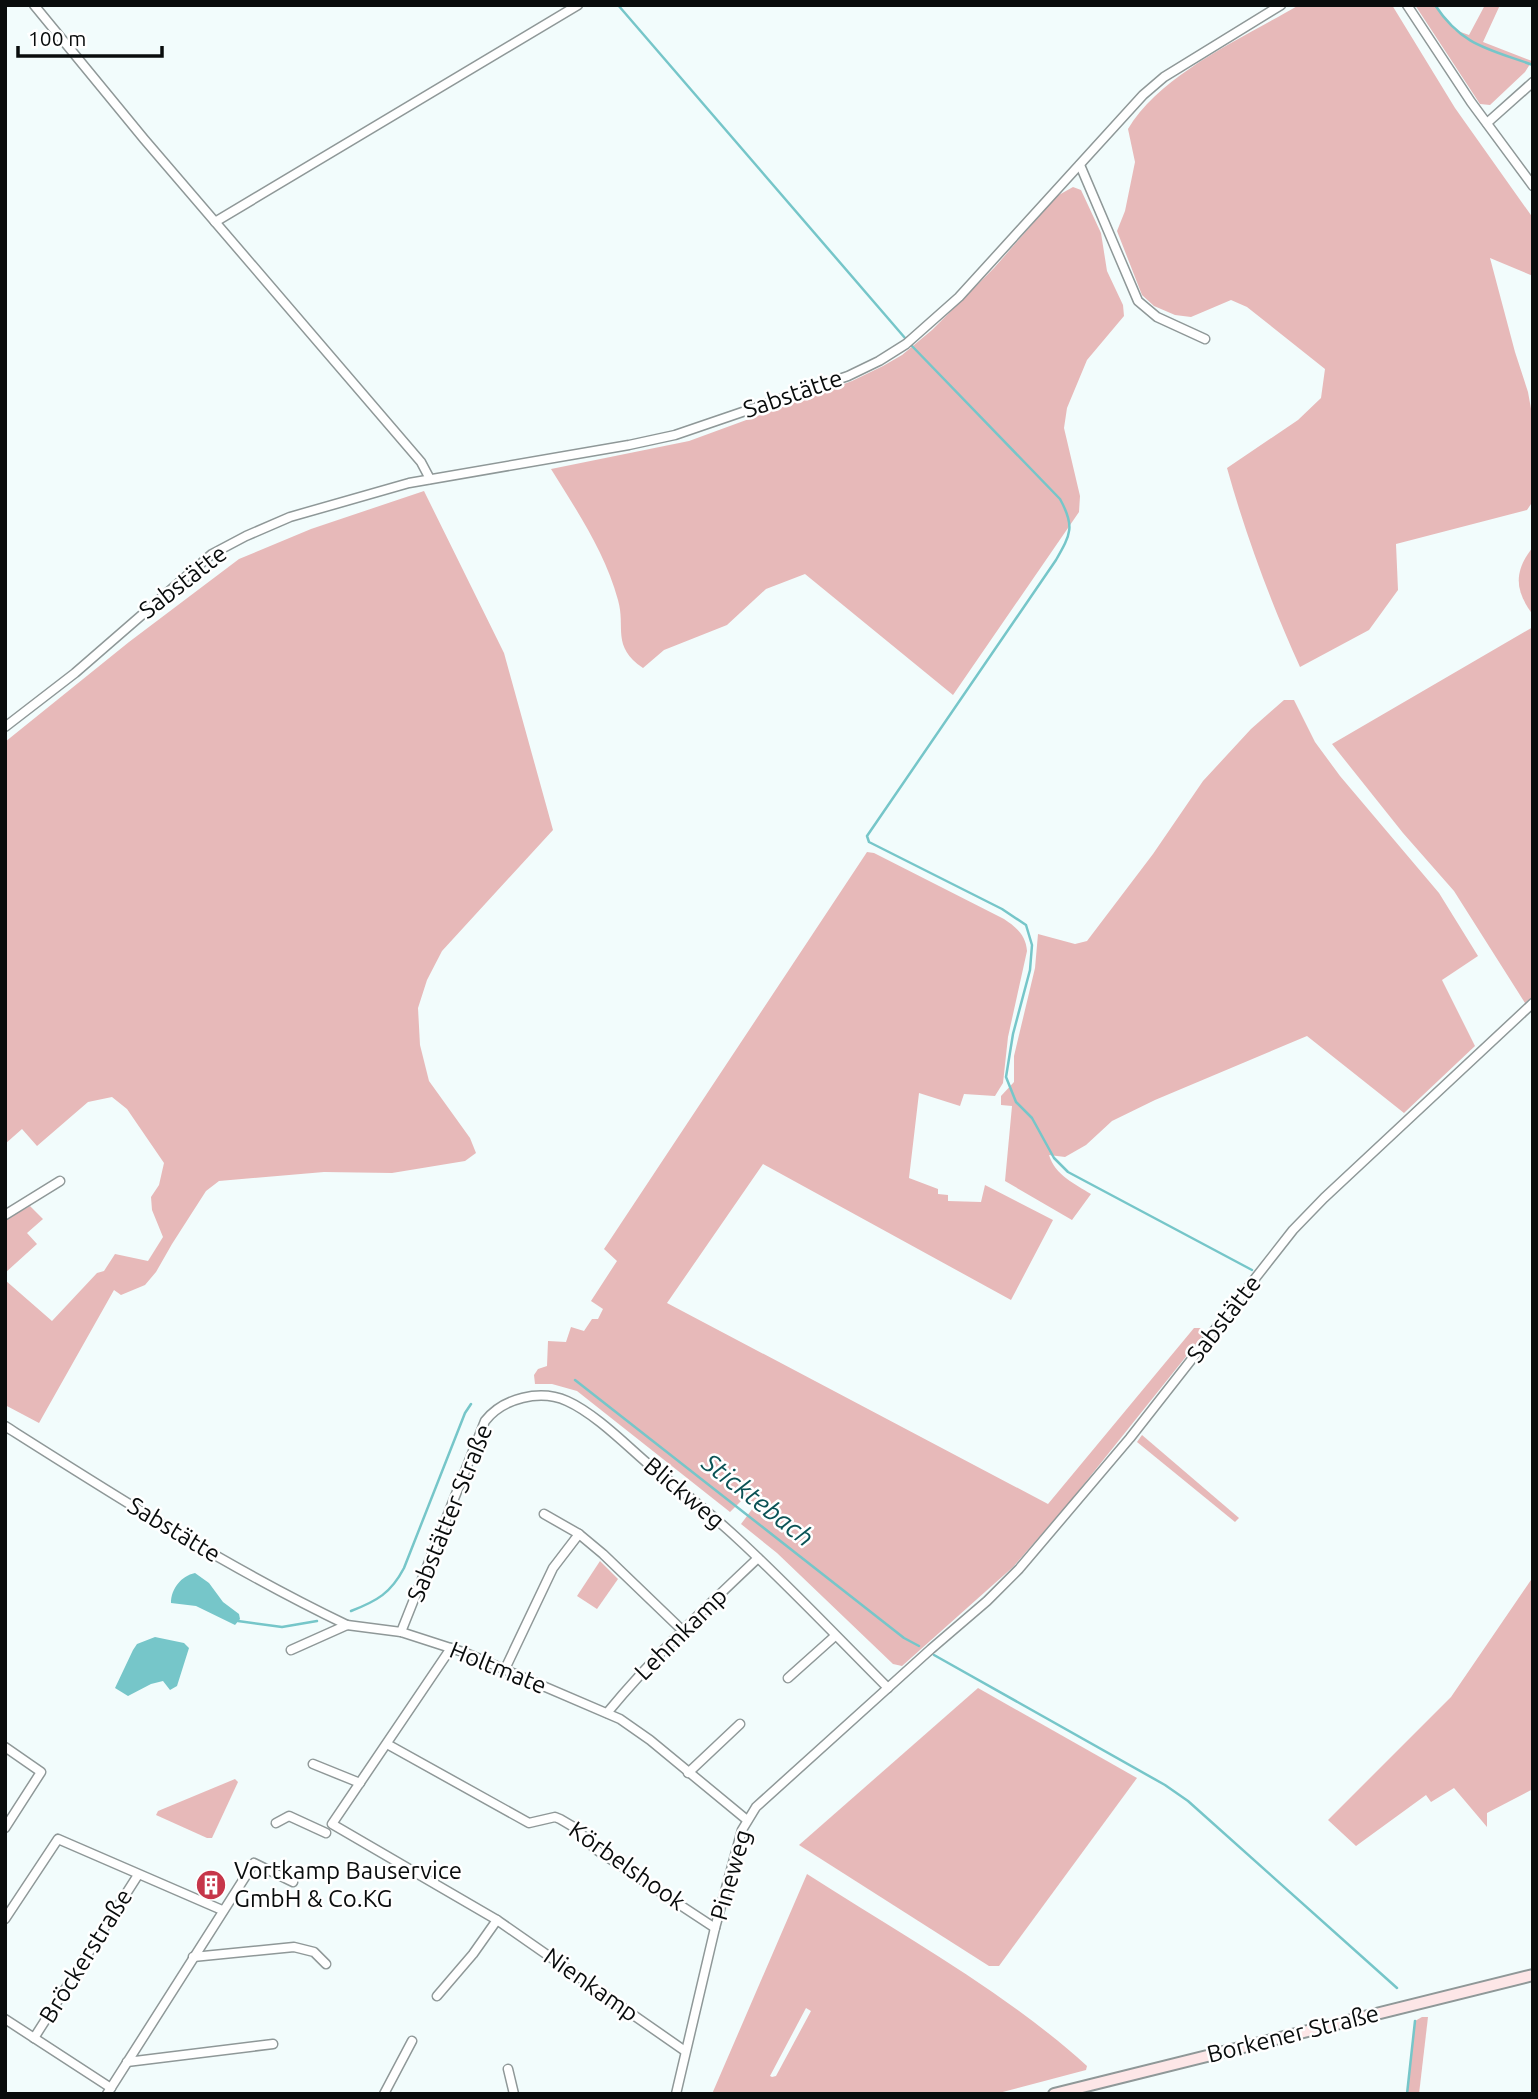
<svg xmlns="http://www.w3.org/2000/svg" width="1538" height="2099" viewBox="0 0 1538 2099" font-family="Ubuntu,sans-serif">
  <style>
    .green { fill: #e7b9b9; fill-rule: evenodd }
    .water { fill: #76c6c9 }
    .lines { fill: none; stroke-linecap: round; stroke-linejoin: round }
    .stream { stroke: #76c6c9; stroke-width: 2.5 }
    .minor-casing { stroke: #8f9898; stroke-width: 11 }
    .secondary-casing { stroke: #8f9898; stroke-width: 14 }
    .minor { stroke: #fff; stroke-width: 8 }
    .secondary { stroke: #fde6e7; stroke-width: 10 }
    .labels { text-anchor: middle; stroke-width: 5; stroke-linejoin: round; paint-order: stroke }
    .street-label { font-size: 24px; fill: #090c0c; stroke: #fff }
    .poi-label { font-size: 24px; fill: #090c0c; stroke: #fff; text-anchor: start }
    .water-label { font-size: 26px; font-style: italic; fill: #0b5356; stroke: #fff }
  </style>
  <rect width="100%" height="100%" fill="#f2fcfc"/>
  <g class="green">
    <path d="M 1299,5 L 1392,5 L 1455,108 L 1533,218 L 1533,276 L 1490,258 L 1515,352 L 1528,392 L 1533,420 L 1533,501 L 1527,510 L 1396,544 L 1398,590 L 1369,630 L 1300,667 C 1271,603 1246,536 1227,468 L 1298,420 L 1321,398 L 1325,369 L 1247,307 L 1231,300 L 1191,317 L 1175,315 L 1154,306 L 1142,295 L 1117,231 L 1125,211 L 1135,162 L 1128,129 C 1160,74 1245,37 1299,5 Z"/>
    <path d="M 1415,5 L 1434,5 L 1455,30 L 1469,35 L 1485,5 L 1500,5 L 1483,42 L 1532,61 L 1525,72 L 1490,105 L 1480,104 Z"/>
    <path d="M 1073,187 L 1081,190 L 1101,233 L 1107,271 L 1123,305 L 1124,316 L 1087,360 L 1067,408 L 1064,428 L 1080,496 L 1079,512 L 953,695 L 805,574 L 766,589 L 727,625 L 664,650 L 643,668 C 611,646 626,628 618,600 C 605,552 577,511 551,469 L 689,441 L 852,381 L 883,366 L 902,355 L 932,330 L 994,268 L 1057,196 Z"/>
    <path d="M 424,491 L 504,653 L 553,830 L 442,951 L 427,980 L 418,1008 L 420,1045 L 429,1081 L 470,1138 L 476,1153 L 465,1161 L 392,1173 L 324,1172 L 219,1181 L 206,1191 L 172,1244 L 156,1272 L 145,1285 L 121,1295 L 114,1290 L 39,1423 L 5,1405 L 5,1280 L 52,1321 L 97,1273 L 104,1271 L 115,1254 L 148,1261 L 163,1237 L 152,1210 L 151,1197 L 159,1185 L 164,1163 L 127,1109 L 112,1097 L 88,1102 L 37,1146 L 22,1129 L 5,1144 L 5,742 L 129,642 L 239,559 L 311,529 Z"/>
    <path d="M 1533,547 L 1533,615 C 1515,591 1513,572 1533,547 Z"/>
    <path d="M 1533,627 L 1533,996 L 1525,1003 L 1454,891 L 1403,833 L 1332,744 Z"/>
    <path d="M 1284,700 L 1294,700 L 1315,742 L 1340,776 L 1439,893 L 1478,956 L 1442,980 L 1475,1046 L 1404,1113 L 1307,1036 L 1155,1100 L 1112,1121 L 1086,1145 L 1065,1157 L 1049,1155 C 1055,1175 1075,1184 1091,1194 L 1072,1220 L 1005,1181 L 1012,1106 L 1001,1105 L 1001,1096 L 1014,1082 L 1014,1056 L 1035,968 L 1038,934 L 1075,944 L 1087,941 L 1153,854 L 1203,781 L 1251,729 Z"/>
    <path d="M 867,852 L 874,853 L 1004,919 C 1016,927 1026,935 1027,951 L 1008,1037 L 1003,1083 L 995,1096 L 964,1094 L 960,1106 L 919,1093 L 909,1178 L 938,1189 L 938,1194 L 948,1195 L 948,1201 L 981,1202 L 985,1185 L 1053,1220 L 1011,1300 L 763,1164 L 667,1303 L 1048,1504 L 1194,1328 L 1202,1328 L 1204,1334 L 1068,1504 L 1013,1567 L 902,1666 L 893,1664 L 777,1553 L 741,1524 L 753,1508 L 742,1500 L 730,1512 L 577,1391 L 552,1384 L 535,1384 L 534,1375 L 538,1369 L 547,1366 L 548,1341 L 566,1342 L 571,1327 L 584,1331 L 592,1319 L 598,1319 L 603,1309 L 591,1301 L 617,1261 L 604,1249 Z"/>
    <path d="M 30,1206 L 43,1219 L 27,1233 L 37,1244 L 5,1273 L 5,1220 Z"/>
    <path d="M 1142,1435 L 1239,1518 L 1235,1522 L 1137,1442 Z"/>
    <path d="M 600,1561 L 618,1579 L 597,1609 L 577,1596 Z"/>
    <path d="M 1533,1577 L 1533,1789 L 1487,1813 L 1487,1827 L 1454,1788 L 1431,1802 L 1426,1795 L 1356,1846 L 1328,1820 L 1451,1697 Z"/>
    <path d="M 978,1688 L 1137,1778 L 999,1966 L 989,1966 L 799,1845 Z"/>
    <path d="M 235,1779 L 238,1782 L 212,1838 L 207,1838 L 156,1815 L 158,1811 Z"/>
    <path d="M 807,1874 C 899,1933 1007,1993 1087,2066 L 1086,2070 L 995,2094 L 712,2094 ZM 806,2008 L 811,2011 L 776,2076 L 772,2077 L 770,2076 Z"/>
    <path d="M 1422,2017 L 1428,2017 L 1419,2094 L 1407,2094 L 1415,2021 Z"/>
  </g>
  <g class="water">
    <path d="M 195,1573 L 209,1583 L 223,1602 L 239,1614 L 240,1619 L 235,1625 L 196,1606 L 171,1603 C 171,1589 181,1576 195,1573 Z"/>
    <path d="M 155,1637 L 184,1643 L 189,1648 L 177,1686 L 170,1690 L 163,1681 L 151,1684 L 128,1696 L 115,1688 L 133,1650 L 137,1644 Z"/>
  </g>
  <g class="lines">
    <g class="stream">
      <path d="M 618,5 L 905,338"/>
      <path d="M 1435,5 C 1462,46 1489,49 1533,65"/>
      <path d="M 912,346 L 1060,499 C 1075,526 1071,534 1056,560 L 867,836 L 869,842 L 1002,909 L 1026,925 L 1032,945 L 1030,970 L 1013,1034 L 1006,1077 L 1016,1102 L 1032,1118 L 1054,1158 L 1068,1172 L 1252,1270"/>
      <path d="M 575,1380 L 904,1638 L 919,1646"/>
      <path d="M 351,1611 C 377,1601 391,1593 404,1568 L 465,1413 L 471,1404"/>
      <path d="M 238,1621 L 282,1627 L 317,1621"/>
      <path d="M 934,1655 L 1165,1785 L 1188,1801 L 1397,1988"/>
      <path d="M 1407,2094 L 1415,2021"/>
    </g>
    <g class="minor-casing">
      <g id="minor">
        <path d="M 34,5 L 144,139 L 421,462 L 430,479"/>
        <path d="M 1407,5 L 1471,102 L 1533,186"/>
        <path d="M 1487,123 L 1533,82"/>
        <path d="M 1080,165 L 1138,301 L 1157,317 L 1205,339"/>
        <path d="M 215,222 L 578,5"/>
        <path d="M 5,727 L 75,673 L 212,554 L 246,536 L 290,517 L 409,483 L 629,445 L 675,435 L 848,376 L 879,361 L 906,344 L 959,297 L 1143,95 L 1164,77 L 1281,5"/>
        <path d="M 5,1215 L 60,1181"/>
        <path d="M 5,1426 C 117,1497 228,1568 347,1625"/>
        <path d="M 544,1514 L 579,1534 L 603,1554 L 682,1630"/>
        <path d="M 401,1632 L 485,1421 C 503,1398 540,1389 567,1401 C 594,1413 624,1443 647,1463 C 677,1487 708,1511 737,1538 C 789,1586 838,1638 888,1688"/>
        <path d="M 451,1648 L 332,1824 L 497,1920"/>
        <path d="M 291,1650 L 347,1625 L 401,1632 L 466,1653 L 620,1719 L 650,1740 L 747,1820"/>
        <path d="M 505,1669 L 553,1568 L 579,1534"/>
        <path d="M 788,1678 L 835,1636"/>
        <path d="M 607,1713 C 653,1657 705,1608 758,1558"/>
        <path d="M 387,1744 L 529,1823 L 555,1817 L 560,1819 L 577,1829 L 595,1849 L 715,1928"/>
        <path d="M 5,1747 L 41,1772 L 5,1828"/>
        <path d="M 313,1764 L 360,1783"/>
        <path d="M 688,1773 L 740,1724"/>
        <path d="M 276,1823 L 289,1816 L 326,1833"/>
        <path d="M 5,1919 L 58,1839 L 222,1910"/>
        <path d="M 193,1957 L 294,1947 L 314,1952 L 326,1964"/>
        <path d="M 437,1996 L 473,1954 L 497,1920 L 685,2051"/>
        <path d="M 5,2019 L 111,2088"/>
        <path d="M 34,2038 L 138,1875"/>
        <path d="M 127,2062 L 273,2044"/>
        <path d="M 508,2069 L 514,2094"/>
        <path d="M 107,2094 L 254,1863 L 293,1882"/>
        <path d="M 384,2094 L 412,2041"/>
        <path d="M 676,2094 L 715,1928 L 742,1830 L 756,1807 L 931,1649 L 987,1601 L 1019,1569 L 1130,1438 L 1293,1230 L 1324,1198 L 1533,1003"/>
      </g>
    </g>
    <g class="secondary-casing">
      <path id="secondary" d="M 1054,2094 L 1533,1975"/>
    </g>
    <use href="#minor" class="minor"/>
    <use href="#secondary" class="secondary"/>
  </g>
  <defs>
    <g id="building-disc" transform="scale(1.575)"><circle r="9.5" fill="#c6364a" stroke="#fff"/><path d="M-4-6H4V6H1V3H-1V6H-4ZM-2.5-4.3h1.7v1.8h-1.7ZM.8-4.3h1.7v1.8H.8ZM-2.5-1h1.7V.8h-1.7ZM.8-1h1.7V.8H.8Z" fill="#fff"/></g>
  </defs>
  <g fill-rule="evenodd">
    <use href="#building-disc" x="211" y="1885"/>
  </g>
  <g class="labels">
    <g class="street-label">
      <text transform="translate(793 394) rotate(-19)" y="8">Sabstätte</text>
      <text transform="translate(183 582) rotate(-38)" y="8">Sabstätte</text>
      <text transform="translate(1224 1319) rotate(-52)" y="8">Sabstätte</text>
      <text transform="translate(684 1493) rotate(40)" y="8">Blickweg</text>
      <text transform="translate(450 1513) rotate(-68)" y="8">Sabstätter Straße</text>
      <text transform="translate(174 1530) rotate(31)" y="8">Sabstätte</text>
      <text transform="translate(681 1634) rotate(-45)" y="8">Lehmkamp</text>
      <text transform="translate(498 1668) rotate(22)" y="8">Holtmate</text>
      <text transform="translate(627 1866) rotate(35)" y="8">Körbelshook</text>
      <text transform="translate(731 1875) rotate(-74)" y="8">Pineweg</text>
      <text transform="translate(86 1956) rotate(-58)" y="8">Bröckerstraße</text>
      <text transform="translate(591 1985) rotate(35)" y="8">Nienkamp</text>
      <text transform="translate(1293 2034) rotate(-14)" y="8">Borkener Straße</text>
    </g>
    <g class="poi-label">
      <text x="234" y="1879">Vortkamp Bauservice<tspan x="234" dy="28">GmbH &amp; Co.KG</tspan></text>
    </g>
    <g class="water-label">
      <text transform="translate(758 1500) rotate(38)" y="9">Sticktebach</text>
    </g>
  </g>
  <rect width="1538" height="2099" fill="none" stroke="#090c0c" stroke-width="14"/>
  <path d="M18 46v10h144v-10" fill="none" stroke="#090c0c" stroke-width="3.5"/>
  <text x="28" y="46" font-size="21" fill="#090c0c" stroke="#ffffff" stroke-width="5" paint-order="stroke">100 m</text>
</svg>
